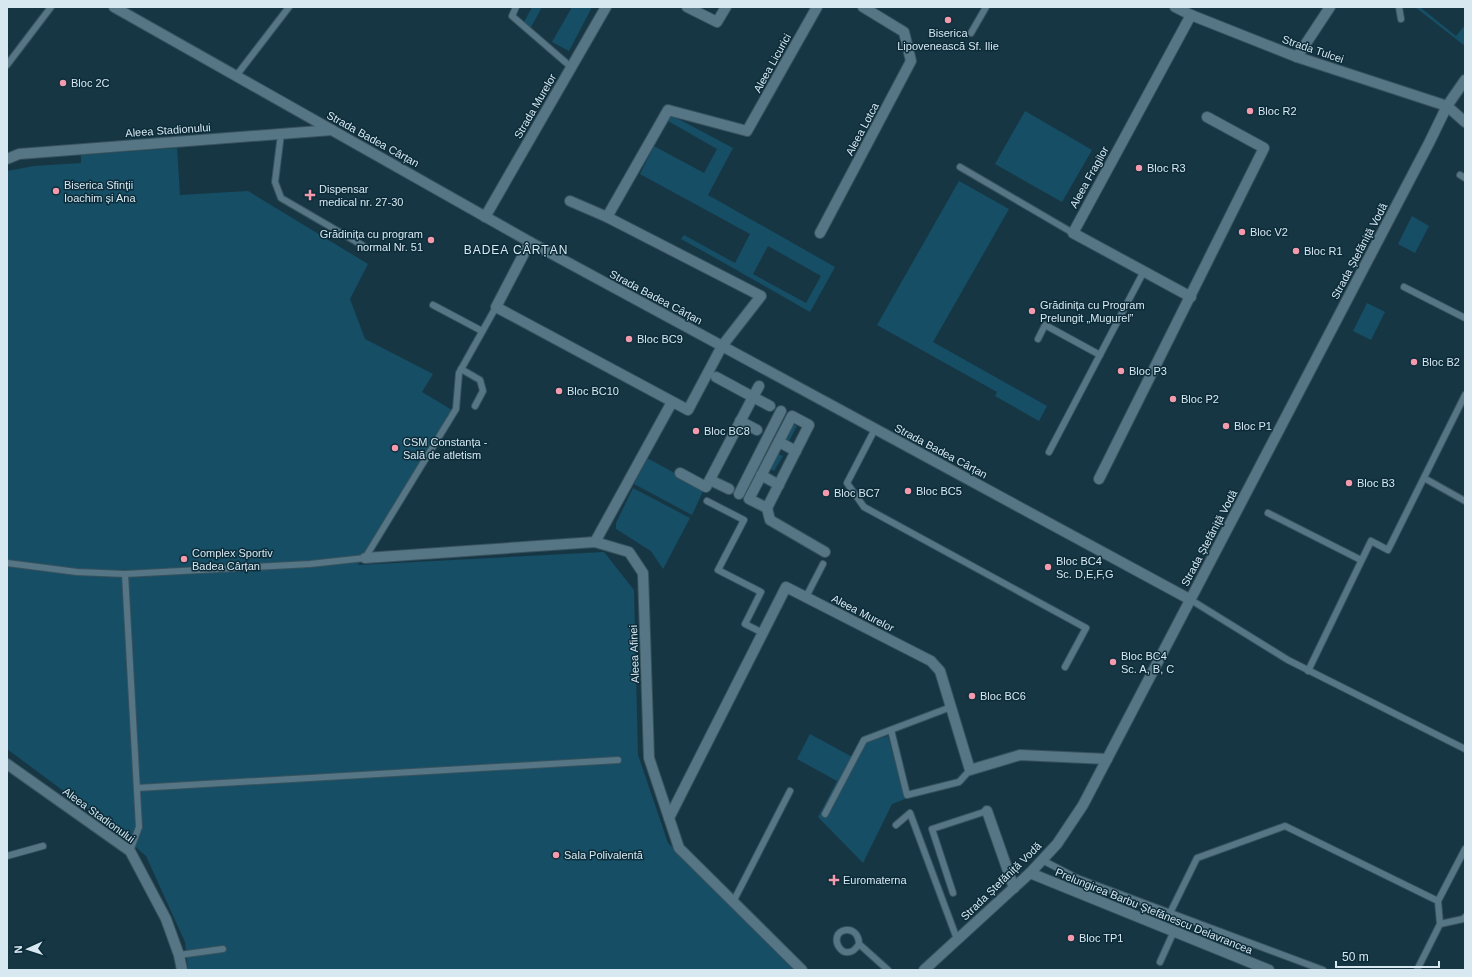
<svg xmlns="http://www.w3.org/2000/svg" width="1472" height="977" viewBox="0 0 1472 977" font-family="Arial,sans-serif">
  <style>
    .green { fill: #164e65; fill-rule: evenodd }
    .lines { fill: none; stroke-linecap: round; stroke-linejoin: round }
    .lane-casing { stroke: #38525e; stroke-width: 8 }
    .street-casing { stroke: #38525e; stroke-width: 12 }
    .secondary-casing { stroke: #38525e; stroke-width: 12 }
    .lane { stroke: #567685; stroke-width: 6 }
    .street { stroke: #567685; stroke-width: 10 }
    .secondary { stroke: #567685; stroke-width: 10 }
    .poi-dot { fill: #f39aac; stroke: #0c2c3a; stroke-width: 1.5 }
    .labels { text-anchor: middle; stroke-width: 3; stroke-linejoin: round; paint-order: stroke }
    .poi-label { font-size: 11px; fill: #d7e8f1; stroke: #0c2c3a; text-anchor: start }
    .street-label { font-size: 11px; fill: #d7e8f1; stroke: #0c2c3a }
    .neighbourhood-label { font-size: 12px; letter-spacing: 1px; fill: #d7e8f1; stroke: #0c2c3a }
  </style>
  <rect width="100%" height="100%" fill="#173644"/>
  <g class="green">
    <path d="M 532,7 L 542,7 L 530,29 L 523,24 Z"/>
    <path d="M 572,7 L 592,7 L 569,51 L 552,42 Z"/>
    <path d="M 1415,7 L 1420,7 L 1456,36 L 1465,25 L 1465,46 Z"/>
    <path d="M 1025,111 L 1092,150 L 1062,202 L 995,164 Z"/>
    <path d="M 671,115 L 733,148 L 708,195 L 835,267 L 810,312 L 726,264 L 681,239 L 684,235 L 735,263 L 750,234 L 640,174 L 654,146 L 704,173 L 717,149 L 668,121 ZM 768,246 L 821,276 L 806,303 L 753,274 Z"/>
    <path d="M 177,148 L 180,195 L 248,191 L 368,264 L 350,299 L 365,339 L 433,374 L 422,392 L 452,410 L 358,565 L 604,552 L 634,590 L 638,755 L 668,843 L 794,970 L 188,970 L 185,942 L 146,856 L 108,824 L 7,749 L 7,171 L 34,166 L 81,163 L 81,155 Z"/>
    <path d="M 959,181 L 1009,209 L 933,342 L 1047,406 L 1039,421 L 995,396 L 997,392 L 877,325 Z"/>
    <path d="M 1412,216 L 1429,226 L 1415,253 L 1398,244 Z"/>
    <path d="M 1367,303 L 1385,312 L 1371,340 L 1353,331 Z"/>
    <path d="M 793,424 L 797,426 L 789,441 L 785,439 Z"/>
    <path d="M 778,454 L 783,456 L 774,471 L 770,469 Z"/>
    <path d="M 647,458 L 704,489 L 692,515 L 634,484 Z"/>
    <path d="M 633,488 L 690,518 L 663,569 L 651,551 L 616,529 L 616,523 Z"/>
    <path d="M 810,734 L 856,759 L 866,742 L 888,736 L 905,799 L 892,804 L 863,863 L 818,817 L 837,781 L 797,759 Z"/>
  </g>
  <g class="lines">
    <g class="lane-casing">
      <g id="lane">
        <path d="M 516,7 L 512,16 L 571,67"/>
        <path d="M 1399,7 L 1401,19"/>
        <path d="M 971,33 L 986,7"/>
        <path d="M 7,65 L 51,7"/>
        <path d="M 236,76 L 289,7"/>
        <path d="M 281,134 L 275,182 L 281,198 L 367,248"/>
        <path d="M 960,167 L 1073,233"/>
        <path d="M 1460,175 L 1465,178"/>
        <path d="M 1404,287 L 1465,318"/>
        <path d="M 433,305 L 482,331"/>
        <path d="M 1038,339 L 1045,325 L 1100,355"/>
        <path d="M 461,369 L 480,380 L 483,391 L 475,406"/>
        <path d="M 875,429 L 847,483 L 864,507 L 1086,628 L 1065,667"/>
        <path d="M 1049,452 L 1144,271"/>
        <path d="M 1424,478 L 1465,501"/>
        <path d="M 707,501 L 744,520 L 718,570 L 761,592 L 745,624 L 763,633"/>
        <path d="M 1268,513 L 1361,560"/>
        <path d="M 7,563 L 77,572 L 125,574"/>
        <path d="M 806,597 L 823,564"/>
        <path d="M 1191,600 L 1288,660 L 1465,749"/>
        <path d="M 1308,671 L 1371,541 L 1388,550 L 1465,395"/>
        <path d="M 891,730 L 907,795 L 959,782 L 970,770"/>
        <path d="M 137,788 L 618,760"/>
        <path d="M 825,814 L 864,740 L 951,707"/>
        <path d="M 896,825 L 910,813 L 957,939"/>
        <path d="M 130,851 L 139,827 L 125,574 L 310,564 L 365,558 L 456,409 L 459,373 L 496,307"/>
        <path d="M 7,856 L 43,846"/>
        <path d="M 1042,860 L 1077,878 L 1323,970"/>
        <path d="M 953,893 L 932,829 L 987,811"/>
        <path d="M 1438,901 L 1465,849"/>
        <path d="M 733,902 L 790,791"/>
        <path d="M 1170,913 L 1197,858 L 1285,826 L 1438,901 L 1440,924 L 1417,970"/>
        <path d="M 1440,924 L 1463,919 L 1465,917"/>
        <path d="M 859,944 C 844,968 825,933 846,930 C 855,929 859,937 859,944 L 888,970"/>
        <path d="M 179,955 L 223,949"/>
        <path d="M 1160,962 L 1174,931"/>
      </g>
    </g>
    <g class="street-casing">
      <g id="street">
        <path d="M 687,7 L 717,22 L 726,7"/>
        <path d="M 1191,15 L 1073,233 L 1191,297"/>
        <path d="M 1297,57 L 1330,7"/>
        <path d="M 1447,106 L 1465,122"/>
        <path d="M 7,159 L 19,154 L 332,130"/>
        <path d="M 485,217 L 606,7"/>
        <path d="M 607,217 L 668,110 L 747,131 L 817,7"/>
        <path d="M 820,233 L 911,61 L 904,32 L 863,7"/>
        <path d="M 530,242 L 496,307 L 688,410 L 722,346 L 761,296 L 607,217 L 570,201"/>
        <path d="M 759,386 L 753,397 L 770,406"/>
        <path d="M 792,416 L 809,425 L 767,508 L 749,499 Z"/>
        <path d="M 740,421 L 757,430"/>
        <path d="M 779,442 L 796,451"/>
        <path d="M 680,473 L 706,487 L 753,397 L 716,377"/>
        <path d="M 761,475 L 779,485"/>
        <path d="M 1099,479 L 1264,148 L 1207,117"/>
        <path d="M 710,480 L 729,489"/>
        <path d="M 739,494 L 781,411"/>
        <path d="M 767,508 L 770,520 L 825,552"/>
        <path d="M 595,542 L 672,402"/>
        <path d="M 365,558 L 595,542 L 629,552 L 643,573 L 649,758 L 679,848 L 802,970"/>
        <path d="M 7,764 L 130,851 L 166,919 L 179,955 L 182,970"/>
        <path d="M 987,811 L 1014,888"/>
        <path d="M 669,818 L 786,587 L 931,661 L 940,671 L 970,770 L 1020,755 L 1107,759"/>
        <path d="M 1030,873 L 1269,970"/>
      </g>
    </g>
    <g class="secondary-casing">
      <g id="secondary">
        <path d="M 114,7 L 530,242 L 1191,600"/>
        <path d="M 1175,7 L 1191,15 L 1297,57 L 1447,106"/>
        <path d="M 924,970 L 1030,873 L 1057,844 L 1083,805 L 1429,143 L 1447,106 L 1465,80"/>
      </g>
    </g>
    <use href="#lane" class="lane"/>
    <use href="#street" class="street"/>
    <use href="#secondary" class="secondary"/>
  </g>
  <g class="poi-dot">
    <circle cx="948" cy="20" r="4"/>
    <circle cx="63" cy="83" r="4"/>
    <circle cx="1250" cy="111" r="4"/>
    <circle cx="1139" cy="168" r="4"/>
    <circle cx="56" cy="191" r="4"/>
    <path d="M308 189h4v4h4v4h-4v4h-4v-4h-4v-4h4z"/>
    <circle cx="1242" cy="232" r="4"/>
    <circle cx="431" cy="240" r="4"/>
    <circle cx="1296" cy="251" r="4"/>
    <circle cx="1032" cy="311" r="4"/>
    <circle cx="629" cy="339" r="4"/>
    <circle cx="1414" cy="362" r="4"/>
    <circle cx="1121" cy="371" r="4"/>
    <circle cx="559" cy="391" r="4"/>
    <circle cx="1173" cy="399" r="4"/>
    <circle cx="1226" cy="426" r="4"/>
    <circle cx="696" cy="431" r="4"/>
    <circle cx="395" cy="448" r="4"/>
    <circle cx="1349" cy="483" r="4"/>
    <circle cx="908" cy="491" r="4"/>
    <circle cx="826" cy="493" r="4"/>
    <circle cx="184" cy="559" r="4"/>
    <circle cx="1048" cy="567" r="4"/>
    <circle cx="1113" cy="662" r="4"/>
    <circle cx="972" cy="696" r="4"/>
    <circle cx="556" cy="855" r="4"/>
    <path d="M832 874h4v4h4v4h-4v4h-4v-4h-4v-4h4z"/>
    <circle cx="1071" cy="938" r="4"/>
  </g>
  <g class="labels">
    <g class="poi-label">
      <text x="948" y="37" text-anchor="middle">Biserica<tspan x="948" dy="13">Lipovenească Sf. Ilie</tspan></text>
      <text x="71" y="87">Bloc 2C</text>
      <text x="1258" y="115">Bloc R2</text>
      <text x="1147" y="172">Bloc R3</text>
      <text x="64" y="189">Biserica Sfinții<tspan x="64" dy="13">Ioachim și Ana</tspan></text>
      <text x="319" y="193">Dispensar<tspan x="319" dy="13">medical nr. 27-30</tspan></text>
      <text x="1250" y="236">Bloc V2</text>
      <text x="423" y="238" text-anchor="end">Grădinița cu program<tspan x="423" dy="13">normal Nr. 51</tspan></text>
      <text x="1304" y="255">Bloc R1</text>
      <text x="1040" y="309">Grădinița cu Program<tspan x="1040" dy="13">Prelungit „Mugurel”</tspan></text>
      <text x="637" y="343">Bloc BC9</text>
      <text x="1422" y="366">Bloc B2</text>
      <text x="1129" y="375">Bloc P3</text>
      <text x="567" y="395">Bloc BC10</text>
      <text x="1181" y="403">Bloc P2</text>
      <text x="1234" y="430">Bloc P1</text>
      <text x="704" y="435">Bloc BC8</text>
      <text x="403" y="446">CSM Constanța -<tspan x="403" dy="13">Sală de atletism</tspan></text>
      <text x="1357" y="487">Bloc B3</text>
      <text x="916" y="495">Bloc BC5</text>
      <text x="834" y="497">Bloc BC7</text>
      <text x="192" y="557">Complex Sportiv<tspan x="192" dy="13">Badea Cârțan</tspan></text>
      <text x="1056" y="565">Bloc BC4<tspan x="1056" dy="13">Sc. D,E,F,G</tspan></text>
      <text x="1121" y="660">Bloc BC4<tspan x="1121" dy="13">Sc. A, B, C</tspan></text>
      <text x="980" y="700">Bloc BC6</text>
      <text x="564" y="859">Sala Polivalentă</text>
      <text x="843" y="884">Euromaterna</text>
      <text x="1079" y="942">Bloc TP1</text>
    </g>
    <g class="street-label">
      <text transform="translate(1313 49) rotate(19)" y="4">Strada Tulcei</text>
      <text transform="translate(772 63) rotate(-61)" y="4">Aleea Licurici</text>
      <text transform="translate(535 106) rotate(-60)" y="4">Strada Murelor</text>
      <text transform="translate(862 129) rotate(-62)" y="4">Aleea Lotca</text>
      <text transform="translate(168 130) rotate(-4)" y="4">Aleea Stadionului</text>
      <text transform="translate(373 139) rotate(29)" y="4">Strada Badea Cârțan</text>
      <text transform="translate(1089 177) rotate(-61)" y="4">Aleea Fragilor</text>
      <text transform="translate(1359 251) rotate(-62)" y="4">Strada Ștefăniță Vodă</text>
      <text transform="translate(656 297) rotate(28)" y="4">Strada Badea Cârțan</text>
      <text transform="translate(941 451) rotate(28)" y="4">Strada Badea Cârțan</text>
      <text transform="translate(1209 538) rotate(-62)" y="4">Strada Ștefăniță Vodă</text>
      <text transform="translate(863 613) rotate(27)" y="4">Aleea Murelor</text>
      <text transform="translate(634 654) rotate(-92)" y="4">Aleea Afinei</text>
      <text transform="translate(99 815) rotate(36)" y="4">Aleea Stadionului</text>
      <text transform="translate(1001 881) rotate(-44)" y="4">Strada Ștefăniță Vodă</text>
      <text transform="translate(1154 911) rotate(22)" y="4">Prelungirea Barbu Ștefănescu Delavrancea</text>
    </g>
    <g class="neighbourhood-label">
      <text x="516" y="254">BADEA CÂRȚAN</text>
    </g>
  </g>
  <rect width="1472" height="977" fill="none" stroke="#d7e8f1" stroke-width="16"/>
  <g transform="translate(28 949) rotate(267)" stroke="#0c2c3a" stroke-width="3" paint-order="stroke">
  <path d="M0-3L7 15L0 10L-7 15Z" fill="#d7e8f1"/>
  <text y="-6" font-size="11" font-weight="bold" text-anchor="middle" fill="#d7e8f1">N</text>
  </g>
  <path d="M1336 961v6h103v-6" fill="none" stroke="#d7e8f1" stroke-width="2"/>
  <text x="1342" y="961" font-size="12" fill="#d7e8f1" stroke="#0c2c3a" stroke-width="3" paint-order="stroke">50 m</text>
</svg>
